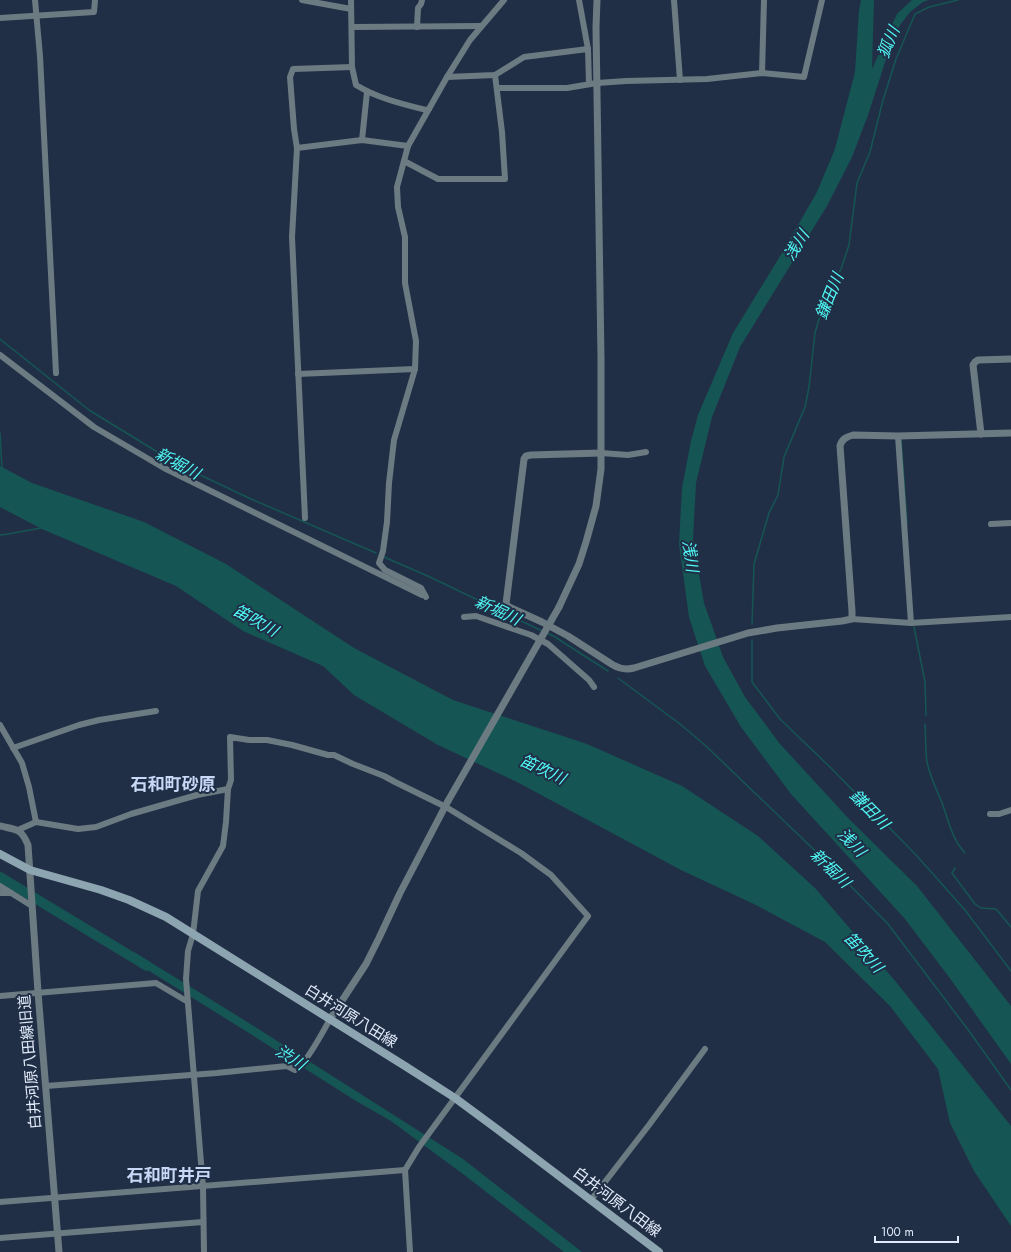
<svg xmlns="http://www.w3.org/2000/svg" width="1011" height="1252" viewBox="0 0 1011 1252" font-family="Jost,'Noto Sans JP',sans-serif">
  <style>
    .water { fill: #155655 }
    .lines { fill: none; stroke-linecap: round; stroke-linejoin: round }
    .stream { stroke: #155655; stroke-width: 1.5 }
    .river { stroke: #155655; stroke-width: 10 }
    .minor { stroke: #6c7b82; stroke-width: 6 }
    .tertiary { stroke: #6c7b82; stroke-width: 7 }
    .secondary { stroke: #8da5b0; stroke-width: 8 }
    .tertiary-bridge { stroke: #6c7b82; stroke-width: 7 }
    .labels { text-anchor: middle; stroke-width: 4; stroke-linejoin: round; paint-order: stroke }
    .street-label { font-size: 15px; fill: #e1eafa; stroke: #212f46 }
    .water-label { font-size: 16px; font-style: italic; fill: #4ff8f5; stroke: #212f46 }
    .quarter-label { font-size: 17px; font-weight: bold; fill: #c7d9f7; stroke: #212f46 }
  </style>
  <rect width="100%" height="100%" fill="#212f46"/>
  <g class="water">
    <path d="M 861,0 L 874,0 L 872,69 L 897,14 L 912,0 L 929,0 L 923,2 L 910,12 L 900,25 L 886,59 L 868,115 L 852,157 L 827,206 L 740,347 L 712,417 L 696,483 L 693,539 L 704,603 L 723,657 L 745,697 L 780,744 L 850,820 L 917,886 L 1011,1006 L 1011,1064 L 949,977 L 905,919 L 791,794 L 741,727 L 705,666 L 689,617 L 679,544 L 682,488 L 691,441 L 698,415 L 733,333 L 782,253 L 817,192 L 835,149 L 855,72 L 859,10 Z"/>
    <path d="M 0,466 L 32,483 L 144,522 L 226,564 L 354,648 L 453,700 L 587,744 L 682,786 L 758,836 L 815,888 L 896,982 L 1011,1126 L 1011,1226 L 974,1171 L 950,1123 L 938,1069 L 890,1006 L 825,942 L 756,905 L 681,870 L 517,782 L 438,745 L 354,695 L 323,666 L 243,631 L 176,586 L 42,529 L 0,507 Z"/>
    <path d="M 134,952 L 244,1020 L 463,1159 L 582,1252 L 564,1252 L 463,1174 L 391,1121 L 356,1101 L 249,1033 L 138,964 Z"/>
  </g>
  <g class="lines">
    <g class="stream">
      <path d="M 0,339 L 89,410 L 177,464 L 251,499 L 376,553"/>
      <path d="M 0,433 L 2,469"/>
      <path d="M 901,438 L 907,523"/>
      <path d="M 0,535 L 8,534 L 41,528"/>
      <path d="M 384,557 L 430,577 L 542,631"/>
      <path d="M 752,624 L 754,564 L 769,513 L 778,495 L 784,457 L 805,407 L 809,387 L 815,333 L 824,301 L 841,269 L 849,245 L 857,183 L 870,152 L 883,100 L 896,59 L 915,14 L 929,7 L 958,0"/>
      <path d="M 914,627 L 925,682 L 926,715"/>
      <path d="M 547,633 L 555,637 L 608,671"/>
      <path d="M 752,640 L 752,682 L 780,719 L 832,769 L 917,856 L 965,910 L 1011,971"/>
      <path d="M 618,678 L 680,724 L 706,746 L 833,868 L 888,924 L 969,1031 L 1011,1090"/>
      <path d="M 925,724 C 926,737 925,750 927,762 C 930,776 935,787 941,800 C 948,818 951,838 965,853"/>
      <path d="M 955,868 L 952,873 L 975,904 L 981,908 L 996,909 L 1011,927"/>
    </g>
    <path class="river" d="M 0,877 L 147,966"/>
    <g class="minor">
      <path d="M 35,0 L 40,56 L 56,373"/>
      <path d="M 302,0 L 351,9"/>
      <path d="M 351,0 L 352,67 L 356,85 C 377,98 402,104 426,110 L 429,109"/>
      <path d="M 579,0 L 588,49 L 589,84"/>
      <path d="M 674,0 L 680,80"/>
      <path d="M 0,18 L 94,12 L 95,0"/>
      <path d="M 352,27 L 481,26"/>
      <path d="M 417,27 L 418,8 L 421,4 L 422,0"/>
      <path d="M 762,73 L 764,0"/>
      <path d="M 447,77 L 495,75 L 524,57 L 588,49"/>
      <path d="M 497,88 L 567,88 L 597,83 L 626,81 L 707,79 L 762,73 L 804,77 L 822,0"/>
      <path d="M 362,140 L 367,92"/>
      <path d="M 297,148 L 362,140 L 408,146"/>
      <path d="M 404,161 L 438,179 L 505,179 L 502,132 L 495,75"/>
      <path d="M 0,355 L 94,427 L 164,468 L 422,595"/>
      <path d="M 298,374 L 415,369"/>
      <path d="M 898,436 L 911,623"/>
      <path d="M 601,453 L 628,455 L 646,452"/>
      <path d="M 305,518 L 292,237 L 297,148 L 294,129 L 290,77 L 293,69 L 352,67"/>
      <path d="M 991,524 L 1011,523"/>
      <path d="M 426,597 L 421,588 L 385,570 L 379,563 L 383,551 L 387,522 L 389,483 L 394,440 L 415,369 L 416,341 L 405,283 L 405,237 L 398,207 L 397,187 L 408,146 L 447,77 L 470,40 L 504,0"/>
      <path d="M 464,617 L 476,616 L 531,635 L 548,644 L 589,680 L 594,687"/>
      <path d="M 852,619 L 911,623 L 1011,617"/>
      <path d="M 0,725 L 22,763 L 29,787 L 36,822"/>
      <path d="M 13,748 L 79,725 L 99,720 L 156,711"/>
      <path d="M 990,814 L 999,814 L 1011,810"/>
      <path d="M 18,830 L 36,822 L 78,829 L 96,827 L 131,814 L 197,795 L 228,789"/>
      <path d="M 0,886 L 32,906"/>
      <path d="M 0,893 L 11,893"/>
      <path d="M 0,996 L 156,983 L 188,1002"/>
      <path d="M 46,1086 L 217,1073 L 287,1066 L 295,1070 C 305,1066 324,1030 330,1019"/>
      <path d="M 591,1200 L 649,1125 L 705,1049"/>
      <path d="M 0,1202 L 405,1170"/>
      <path d="M 0,1238 L 203,1222"/>
      <path d="M 204,1252 L 203,1187 L 186,979 L 188,951 L 193,934 L 198,891 L 223,846 L 226,822 L 228,789 L 231,780 L 230,737 L 249,740 L 267,740 L 292,745 L 328,755 L 334,755 L 353,764 L 384,776 L 395,782 L 446,807 L 521,853 L 551,875 L 588,916 L 419,1147 L 405,1170 L 410,1252"/>
    </g>
    <g class="tertiary">
      <path d="M 981,434 L 973,365 L 975,362 L 978,360 L 1011,359"/>
      <path d="M 601,453 L 531,455 L 526,456 L 524,459 L 506,604 L 509,607 L 542,622 L 568,636 L 613,665 C 620,669 626,670 634,668 L 748,633 L 777,628 L 842,621 L 852,619 L 852,611 L 840,446 C 842,439 846,437 853,435 L 898,436 L 1011,433"/>
      <path d="M 559,607 L 579,564 L 586,542 L 596,506 L 601,469 L 601,358 L 596,27 L 597,0"/>
      <path d="M 0,826 C 17,830 21,828 28,845 L 38,992 L 59,1252"/>
      <path d="M 330,1019 L 366,964 L 379,938 L 400,893 L 448,801"/>
    </g>
    <path class="secondary" d="M 0,854 L 30,870 L 101,890 L 129,900 L 166,917 L 405,1066 L 455,1098 L 497,1129 L 659,1252"/>
    <path class="tertiary-bridge" d="M 448,801 L 559,607"/>
  </g>
  <g class="labels">
    <g class="street-label">
      <text transform="translate(351 1016) rotate(32)" y="5">白井河原八田線</text>
      <text transform="translate(30 1062) rotate(-95)" y="5">白井河原八田線旧道</text>
      <text transform="translate(617 1202) rotate(37)" y="5">白井河原八田線</text>
    </g>
    <g class="water-label">
      <text transform="translate(888 42) rotate(-67)" y="6">狐川</text>
      <text transform="translate(796 245) rotate(-58)" y="6">浅川</text>
      <text transform="translate(829 296) rotate(-68)" y="6">鎌田川</text>
      <text transform="translate(178 463) rotate(28)" y="6">新堀川</text>
      <text transform="translate(691 556) rotate(82)" y="6">浅川</text>
      <text transform="translate(498 610) rotate(25)" y="6">新堀川</text>
      <text transform="translate(256 620) rotate(29)" y="6">笛吹川</text>
      <text transform="translate(543 769) rotate(25)" y="6">笛吹川</text>
      <text transform="translate(870 809) rotate(45)" y="6">鎌田川</text>
      <text transform="translate(852 842) rotate(46)" y="6">浅川</text>
      <text transform="translate(831 868) rotate(44)" y="6">新堀川</text>
      <text transform="translate(864 952) rotate(47)" y="6">笛吹川</text>
      <text transform="translate(291 1057) rotate(32)" y="6">渋川</text>
    </g>
    <g class="quarter-label">
      <text x="173" y="790">石和町砂原</text>
      <text x="169" y="1181">石和町井戸</text>
    </g>
  </g>
  <path d="M875 1236v6h83v-6" fill="none" stroke="#e1eafa" stroke-width="2"/>
  <text x="881" y="1236" font-size="12" fill="#e1eafa" stroke="#212f46" stroke-width="3" paint-order="stroke">100 m</text>
</svg>
